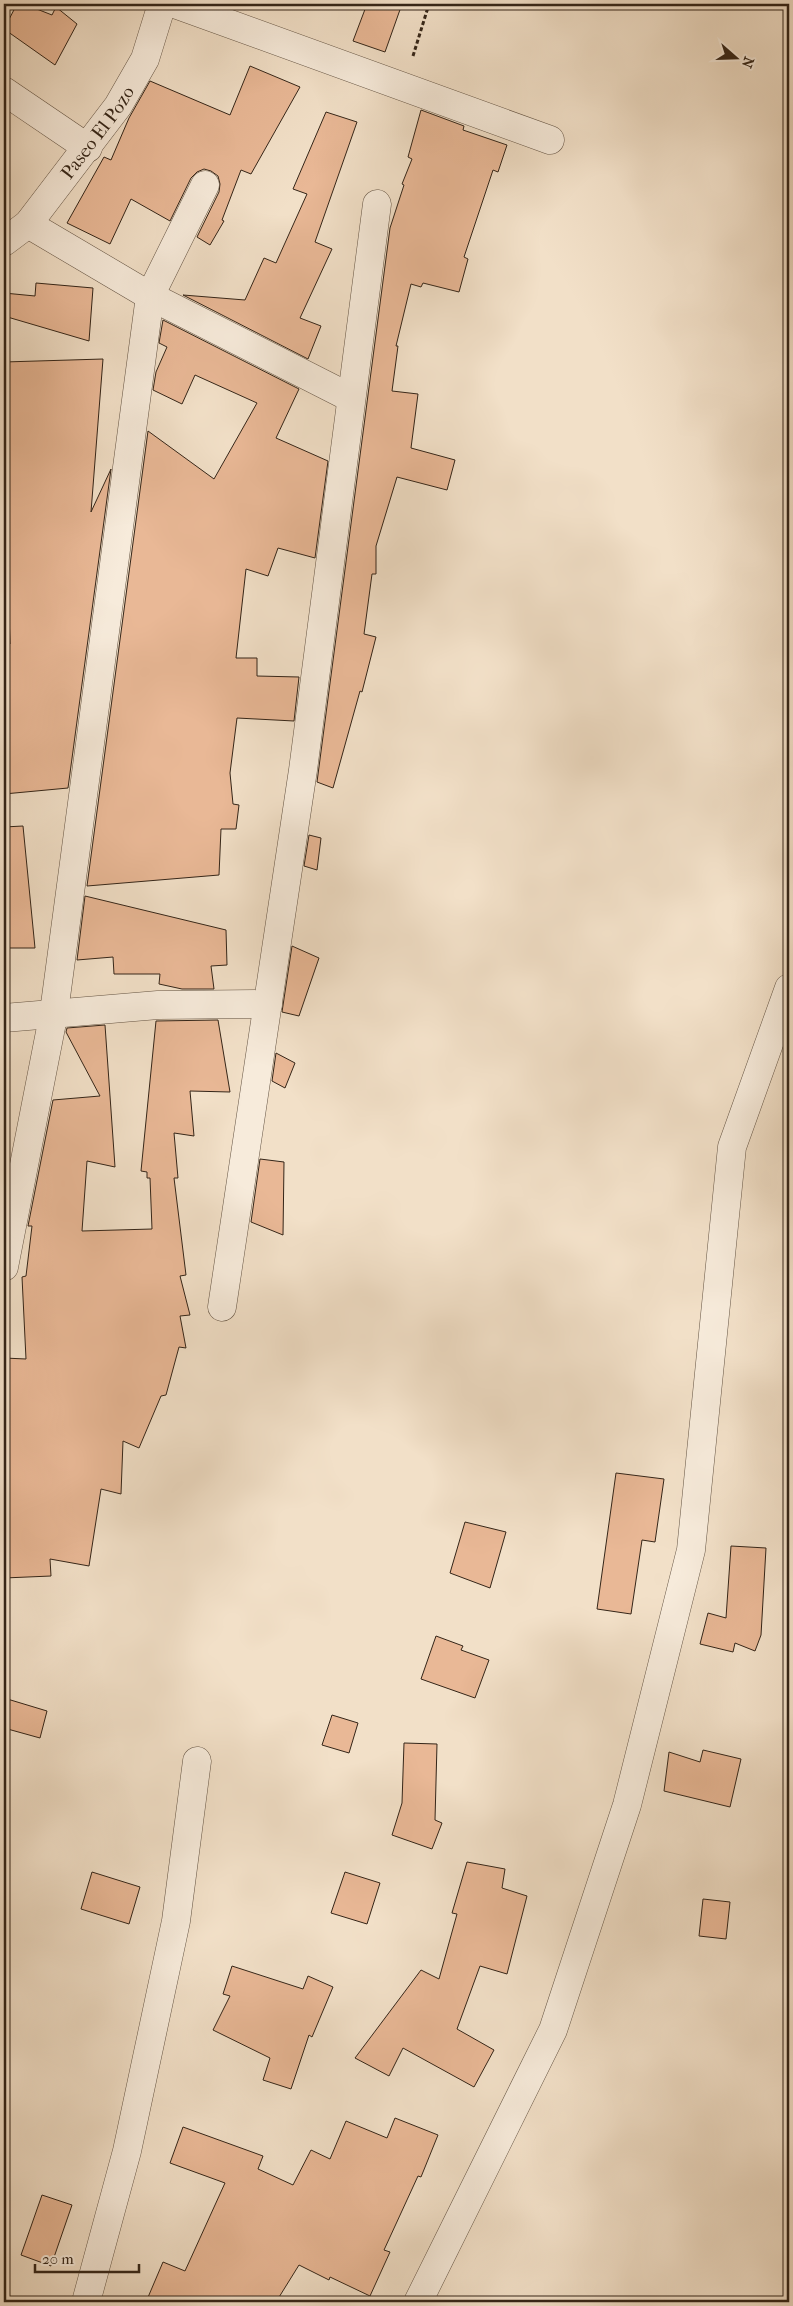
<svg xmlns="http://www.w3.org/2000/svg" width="793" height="2306" viewBox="0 0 793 2306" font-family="'IM FELL French Canon',serif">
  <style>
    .building { fill: #e9b896; stroke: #342518 }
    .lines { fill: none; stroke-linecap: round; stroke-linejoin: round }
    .minor-casing { stroke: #645444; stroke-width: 29 }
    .tertiary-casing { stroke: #645444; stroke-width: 29 }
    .path { stroke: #342518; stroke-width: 3; stroke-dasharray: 4 2.5; stroke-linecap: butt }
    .minor { stroke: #f7ebdb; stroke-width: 28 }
    .tertiary { stroke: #f7ebdb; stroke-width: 28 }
    .labels { text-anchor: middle; stroke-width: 4; stroke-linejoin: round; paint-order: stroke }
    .street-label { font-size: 19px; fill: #342518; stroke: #f7ebdb }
  </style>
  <rect width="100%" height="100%" fill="#f2e0c8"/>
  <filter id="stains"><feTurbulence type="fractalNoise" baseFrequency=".004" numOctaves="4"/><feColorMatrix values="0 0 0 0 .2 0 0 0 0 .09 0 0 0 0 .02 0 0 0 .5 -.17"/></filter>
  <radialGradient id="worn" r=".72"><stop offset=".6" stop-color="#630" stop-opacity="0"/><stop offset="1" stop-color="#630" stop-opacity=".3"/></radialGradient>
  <g class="building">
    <path d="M 17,4 L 24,4 L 52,15 L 56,7 L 77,24 L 55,65 L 4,29 Z"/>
    <path d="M 367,4 L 402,4 L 385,52 L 353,41 Z"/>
    <path d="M 250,66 L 300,87 L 251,174 L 241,170 L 222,220 L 224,221 L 210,245 L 197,237 L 219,192 L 220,184 L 218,176 L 211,171 L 204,169 L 197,172 L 191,178 L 170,221 L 131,199 L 110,244 L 67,223 L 104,157 L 111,160 L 129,118 L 150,81 L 230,115 Z"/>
    <path d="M 421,110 L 464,126 L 463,130 L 507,145 L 498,172 L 493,170 L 464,257 L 468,259 L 459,292 L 423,283 L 421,287 L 411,284 L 396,346 L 398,346 L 392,391 L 418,394 L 411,448 L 455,460 L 447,490 L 397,477 L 376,546 L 376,574 L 372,574 L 364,634 L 376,637 L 362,692 L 360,691 L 333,788 L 317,782 L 390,228 L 404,185 L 402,184 L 412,159 L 408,157 Z"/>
    <path d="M 326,112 L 357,122 L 315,242 L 332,249 L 300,318 L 321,326 L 308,359 L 183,295 L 245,300 L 264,258 L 276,263 L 307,194 L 293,189 Z"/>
    <path d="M 36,283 L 93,288 L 89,341 L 4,316 L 4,293 L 35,296 Z"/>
    <path d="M 163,320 L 299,389 L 276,438 L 328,461 L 315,558 L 278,548 L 268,576 L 246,569 L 236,658 L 257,658 L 257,676 L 299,677 L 294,721 L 237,718 L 230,773 L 233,804 L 239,805 L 236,829 L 221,829 L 219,875 L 87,886 L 148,431 L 214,479 L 257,403 L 195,375 L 182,404 L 153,390 L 156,372 L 167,347 L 159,343 Z"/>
    <path d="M 103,359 L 91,512 L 111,469 L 68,788 L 4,794 L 4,644 L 10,644 L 4,456 L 4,362 Z"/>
    <path d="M 23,826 L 35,948 L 4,948 L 4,827 Z"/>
    <path d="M 309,835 L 321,838 L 317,870 L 304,866 Z"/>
    <path d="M 85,896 L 226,930 L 227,965 L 211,966 L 214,989 L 182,989 L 159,984 L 160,974 L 114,974 L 113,957 L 77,960 Z"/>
    <path d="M 292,946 L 319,958 L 299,1016 L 282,1012 Z"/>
    <path d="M 218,1020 L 230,1092 L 190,1091 L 194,1136 L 174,1133 L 178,1178 L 174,1178 L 186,1275 L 180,1276 L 190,1315 L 180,1316 L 186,1348 L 179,1347 L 166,1395 L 161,1396 L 139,1448 L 123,1441 L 121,1494 L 101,1489 L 89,1566 L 50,1559 L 51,1576 L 4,1578 L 4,1358 L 26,1359 L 22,1277 L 26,1276 L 32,1226 L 28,1226 L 53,1100 L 100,1096 L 66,1032 L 67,1028 L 105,1025 L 115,1167 L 87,1161 L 82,1231 L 152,1229 L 150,1178 L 147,1178 L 147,1172 L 141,1171 L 156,1021 Z"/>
    <path d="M 276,1053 L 295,1063 L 285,1088 L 272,1081 Z"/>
    <path d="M 260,1159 L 284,1162 L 283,1235 L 251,1222 Z"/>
    <path d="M 616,1473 L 664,1479 L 655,1542 L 642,1540 L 631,1614 L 597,1609 Z"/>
    <path d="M 465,1522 L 506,1532 L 490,1588 L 450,1573 Z"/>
    <path d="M 731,1546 L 766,1548 L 761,1635 L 755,1651 L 735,1643 L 733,1652 L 700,1644 L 708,1613 L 726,1618 Z"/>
    <path d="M 436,1636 L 463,1646 L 461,1650 L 489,1660 L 475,1698 L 421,1679 Z"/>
    <path d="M 4,1698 L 47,1711 L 40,1738 L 4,1728 Z"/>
    <path d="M 332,1715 L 358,1723 L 349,1753 L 322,1745 Z"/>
    <path d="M 404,1743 L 437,1744 L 435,1820 L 442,1823 L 432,1849 L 392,1835 L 402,1803 Z"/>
    <path d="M 703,1750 L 741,1759 L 730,1807 L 664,1791 L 669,1752 L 700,1762 Z"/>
    <path d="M 467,1862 L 505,1869 L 502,1888 L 527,1896 L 507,1974 L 480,1966 L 457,2029 L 494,2050 L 474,2087 L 403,2048 L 389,2076 L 355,2058 L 421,1970 L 439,1979 L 457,1914 L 452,1913 Z"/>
    <path d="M 92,1872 L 140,1887 L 129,1924 L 81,1909 Z"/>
    <path d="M 345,1872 L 380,1883 L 367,1924 L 331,1913 Z"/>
    <path d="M 703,1899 L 730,1902 L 726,1939 L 699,1936 Z"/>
    <path d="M 232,1966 L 303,1989 L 308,1976 L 333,1987 L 312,2037 L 309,2035 L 291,2089 L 263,2080 L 270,2058 L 213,2030 L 230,1996 L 223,1994 Z"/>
    <path d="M 395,2118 L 438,2135 L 421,2177 L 418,2176 L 384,2250 L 390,2252 L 370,2296 L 330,2277 L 329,2280 L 299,2265 L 276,2302 L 146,2302 L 163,2262 L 185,2271 L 225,2183 L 170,2163 L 183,2127 L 263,2156 L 258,2169 L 293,2185 L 311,2150 L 330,2159 L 346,2121 L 387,2138 Z"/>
    <path d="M 42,2195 L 72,2205 L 51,2266 L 21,2255 Z"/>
  </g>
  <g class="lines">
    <g class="minor-casing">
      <g id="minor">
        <path d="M 175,4 L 550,140"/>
        <path d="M 4,91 L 88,148"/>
        <path d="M 28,224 L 150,296 L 351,398"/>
        <path d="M 4,1018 L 158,1005 L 268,1004"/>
        <path d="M 4,1267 L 54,1012 L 150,296 L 205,185"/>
        <path d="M 222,1307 L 303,770 L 377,204"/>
        <path d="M 86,2302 L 127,2151 L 176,1921 L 197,1761"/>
        <path d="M 418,2302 L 553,2030 L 627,1805 L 691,1550 L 732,1147 L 789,988"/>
      </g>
    </g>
    <g class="tertiary-casing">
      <g id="tertiary">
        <path id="s1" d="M 4,242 L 28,224 L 118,106 L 145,59 L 162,4"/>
      </g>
    </g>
    <path class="path" d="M 413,56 L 429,4"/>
    <use href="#minor" class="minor"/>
    <use href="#tertiary" class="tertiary"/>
  </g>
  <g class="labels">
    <g class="street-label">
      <text dy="7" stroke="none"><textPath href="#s1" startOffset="145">Paseo El Pozo</textPath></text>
    </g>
  </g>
  <rect width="793" height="2306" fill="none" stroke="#f2e0c8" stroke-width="20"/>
  <rect x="5" y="5" width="783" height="2296" fill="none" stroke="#342518" stroke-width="2.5"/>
  <rect x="10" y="10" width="773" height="2286" fill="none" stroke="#342518"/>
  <g transform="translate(736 58) rotate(110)" stroke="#f7ebdb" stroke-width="4" paint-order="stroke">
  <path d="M0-4L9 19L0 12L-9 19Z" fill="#342518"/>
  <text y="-8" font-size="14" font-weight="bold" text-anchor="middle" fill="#342518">N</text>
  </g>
  <path d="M35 2264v8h104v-8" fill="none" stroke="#342518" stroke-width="2.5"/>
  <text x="42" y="2264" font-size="15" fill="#342518" stroke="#f7ebdb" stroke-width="4" paint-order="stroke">20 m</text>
  <rect width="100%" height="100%" filter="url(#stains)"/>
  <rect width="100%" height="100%" fill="url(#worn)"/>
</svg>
